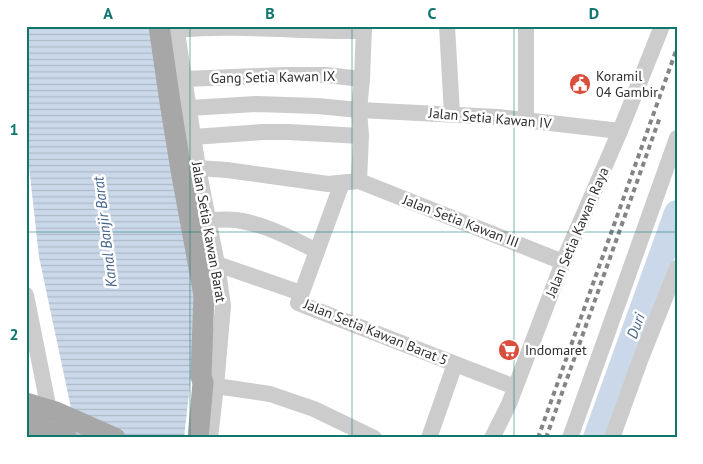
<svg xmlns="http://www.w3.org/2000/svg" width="703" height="464" viewBox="0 0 703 464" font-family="'PT Sans',sans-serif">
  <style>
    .water { fill: url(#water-rules) }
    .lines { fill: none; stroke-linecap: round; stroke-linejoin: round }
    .river { stroke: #cbd8e9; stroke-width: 26 }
    .minor { stroke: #ccc; stroke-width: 16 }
    .major { stroke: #a7a7a7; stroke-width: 21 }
    .rail { stroke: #848484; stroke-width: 4; stroke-dasharray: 5 4; stroke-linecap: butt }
    .grid { fill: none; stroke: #0f766e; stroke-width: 1; stroke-opacity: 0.55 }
    .labels { text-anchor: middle; stroke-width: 5; stroke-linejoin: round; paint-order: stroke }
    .poi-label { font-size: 14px; fill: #2f2f2f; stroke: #fff; text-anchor: start }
    .street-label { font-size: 14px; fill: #2f2f2f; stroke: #fff }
    .water-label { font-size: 15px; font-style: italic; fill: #42618b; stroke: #fff }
    .neatline { fill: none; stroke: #0f766e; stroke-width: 2 }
    .grid-label { font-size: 16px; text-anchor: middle; font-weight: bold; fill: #0f766e }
  </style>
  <defs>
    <pattern id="water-rules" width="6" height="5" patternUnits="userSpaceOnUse" patternTransform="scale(1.25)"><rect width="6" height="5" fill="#cbd8e9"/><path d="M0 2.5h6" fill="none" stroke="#afbac8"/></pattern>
  </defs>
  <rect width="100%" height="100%" fill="#fff"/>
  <path class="water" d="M 26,26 L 155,26 L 199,305 L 184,438 L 75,438 L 71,408 L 39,257 L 26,139 Z"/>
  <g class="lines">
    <path class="river" d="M 596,438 L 677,213"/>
    <g class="minor">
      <path d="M 176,26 L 198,168 L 217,264 L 223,306 L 216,386 L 210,438"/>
      <path d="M 447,26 L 452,114"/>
      <path d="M 177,30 C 239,24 302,32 364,31"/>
      <path d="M 184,79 L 284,75 L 326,75 L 362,79"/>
      <path d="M 189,108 L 257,104 L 317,106 L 359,110 L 498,117 L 620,131"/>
      <path d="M 526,120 L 526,26"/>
      <path d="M 193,137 L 263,132 L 288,132 L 361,136"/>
      <path d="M 198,168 L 227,170 L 328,184 L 359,181 L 563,262"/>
      <path d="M 359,181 L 361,136 L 359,110 L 362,79 L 364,26"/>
      <path d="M 342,183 L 298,303 L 515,387"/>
      <path d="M 208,220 C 217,220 227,219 236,220 C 265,224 291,238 317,251"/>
      <path d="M 217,264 L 301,293"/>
      <path d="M 26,295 L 49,410"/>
      <path d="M 216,386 L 270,394 L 314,409 L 374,438"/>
      <path d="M 429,438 L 455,364"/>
      <path d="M 492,438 L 509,404 L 563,262 L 620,131 L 662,26"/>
      <path d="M 570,438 L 677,138"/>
      <path d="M 612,438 L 641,358 L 677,268"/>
    </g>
    <g class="major">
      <path d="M 159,26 L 170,102 L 181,170 L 204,295 L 201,376 L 203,383 L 198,438"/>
      <path d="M 26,403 L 56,412 L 115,438"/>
      <path d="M 26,423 L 67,438"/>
    </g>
    <g class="rail">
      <path d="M 538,438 L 677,48"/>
      <path d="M 546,438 L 660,117"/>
    </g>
  </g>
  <path class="grid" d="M 190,26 L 190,438M 352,26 L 352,438M 514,26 L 514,438M 26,232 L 677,232"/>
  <defs>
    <g id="civic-disc" transform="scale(1.125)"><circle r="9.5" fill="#da4e3d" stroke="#fff"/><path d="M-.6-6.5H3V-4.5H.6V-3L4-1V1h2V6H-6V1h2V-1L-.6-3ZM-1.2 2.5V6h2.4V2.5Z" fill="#fff"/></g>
    <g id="supermarket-disc" transform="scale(1.125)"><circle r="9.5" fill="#da4e3d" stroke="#fff"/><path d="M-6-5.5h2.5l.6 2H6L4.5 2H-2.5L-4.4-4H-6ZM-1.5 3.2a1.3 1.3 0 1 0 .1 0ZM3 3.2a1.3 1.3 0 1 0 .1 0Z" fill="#fff"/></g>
  </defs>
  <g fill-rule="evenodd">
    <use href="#civic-disc" x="580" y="84"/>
    <use href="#supermarket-disc" x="509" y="350"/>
  </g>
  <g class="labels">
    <g class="poi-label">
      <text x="596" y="81">Koramil<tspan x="596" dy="16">04 Gambir</tspan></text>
      <text x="525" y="355">Indomaret</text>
    </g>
    <g class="street-label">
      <text transform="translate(273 77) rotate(-1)" y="5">Gang Setia Kawan IX</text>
      <text transform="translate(490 118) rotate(5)" y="5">Jalan Setia Kawan IV</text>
      <text transform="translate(461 221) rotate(21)" y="5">Jalan Setia Kawan III</text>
      <text transform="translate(209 232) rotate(80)" y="5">Jalan Setia Kawan Barat</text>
      <text transform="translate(577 232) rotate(-67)" y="5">Jalan Setia Kawan Raya</text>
      <text transform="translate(376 332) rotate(22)" y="5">Jalan Setia Kawan Barat 5</text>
    </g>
    <g class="water-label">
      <text transform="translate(105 232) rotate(-97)" y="5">Kanal Banjir Barat</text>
      <text transform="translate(636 326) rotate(-70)" y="5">Duri</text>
    </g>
  </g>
  <rect width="703" height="464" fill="none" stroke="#ffffff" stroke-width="55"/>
  <rect x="28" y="28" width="648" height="408" class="neatline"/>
  <g class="grid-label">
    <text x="108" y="19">A</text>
    <text x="270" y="19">B</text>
    <text x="432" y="19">C</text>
    <text x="594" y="19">D</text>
    <text x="14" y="135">1</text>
    <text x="14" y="340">2</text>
  </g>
</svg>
